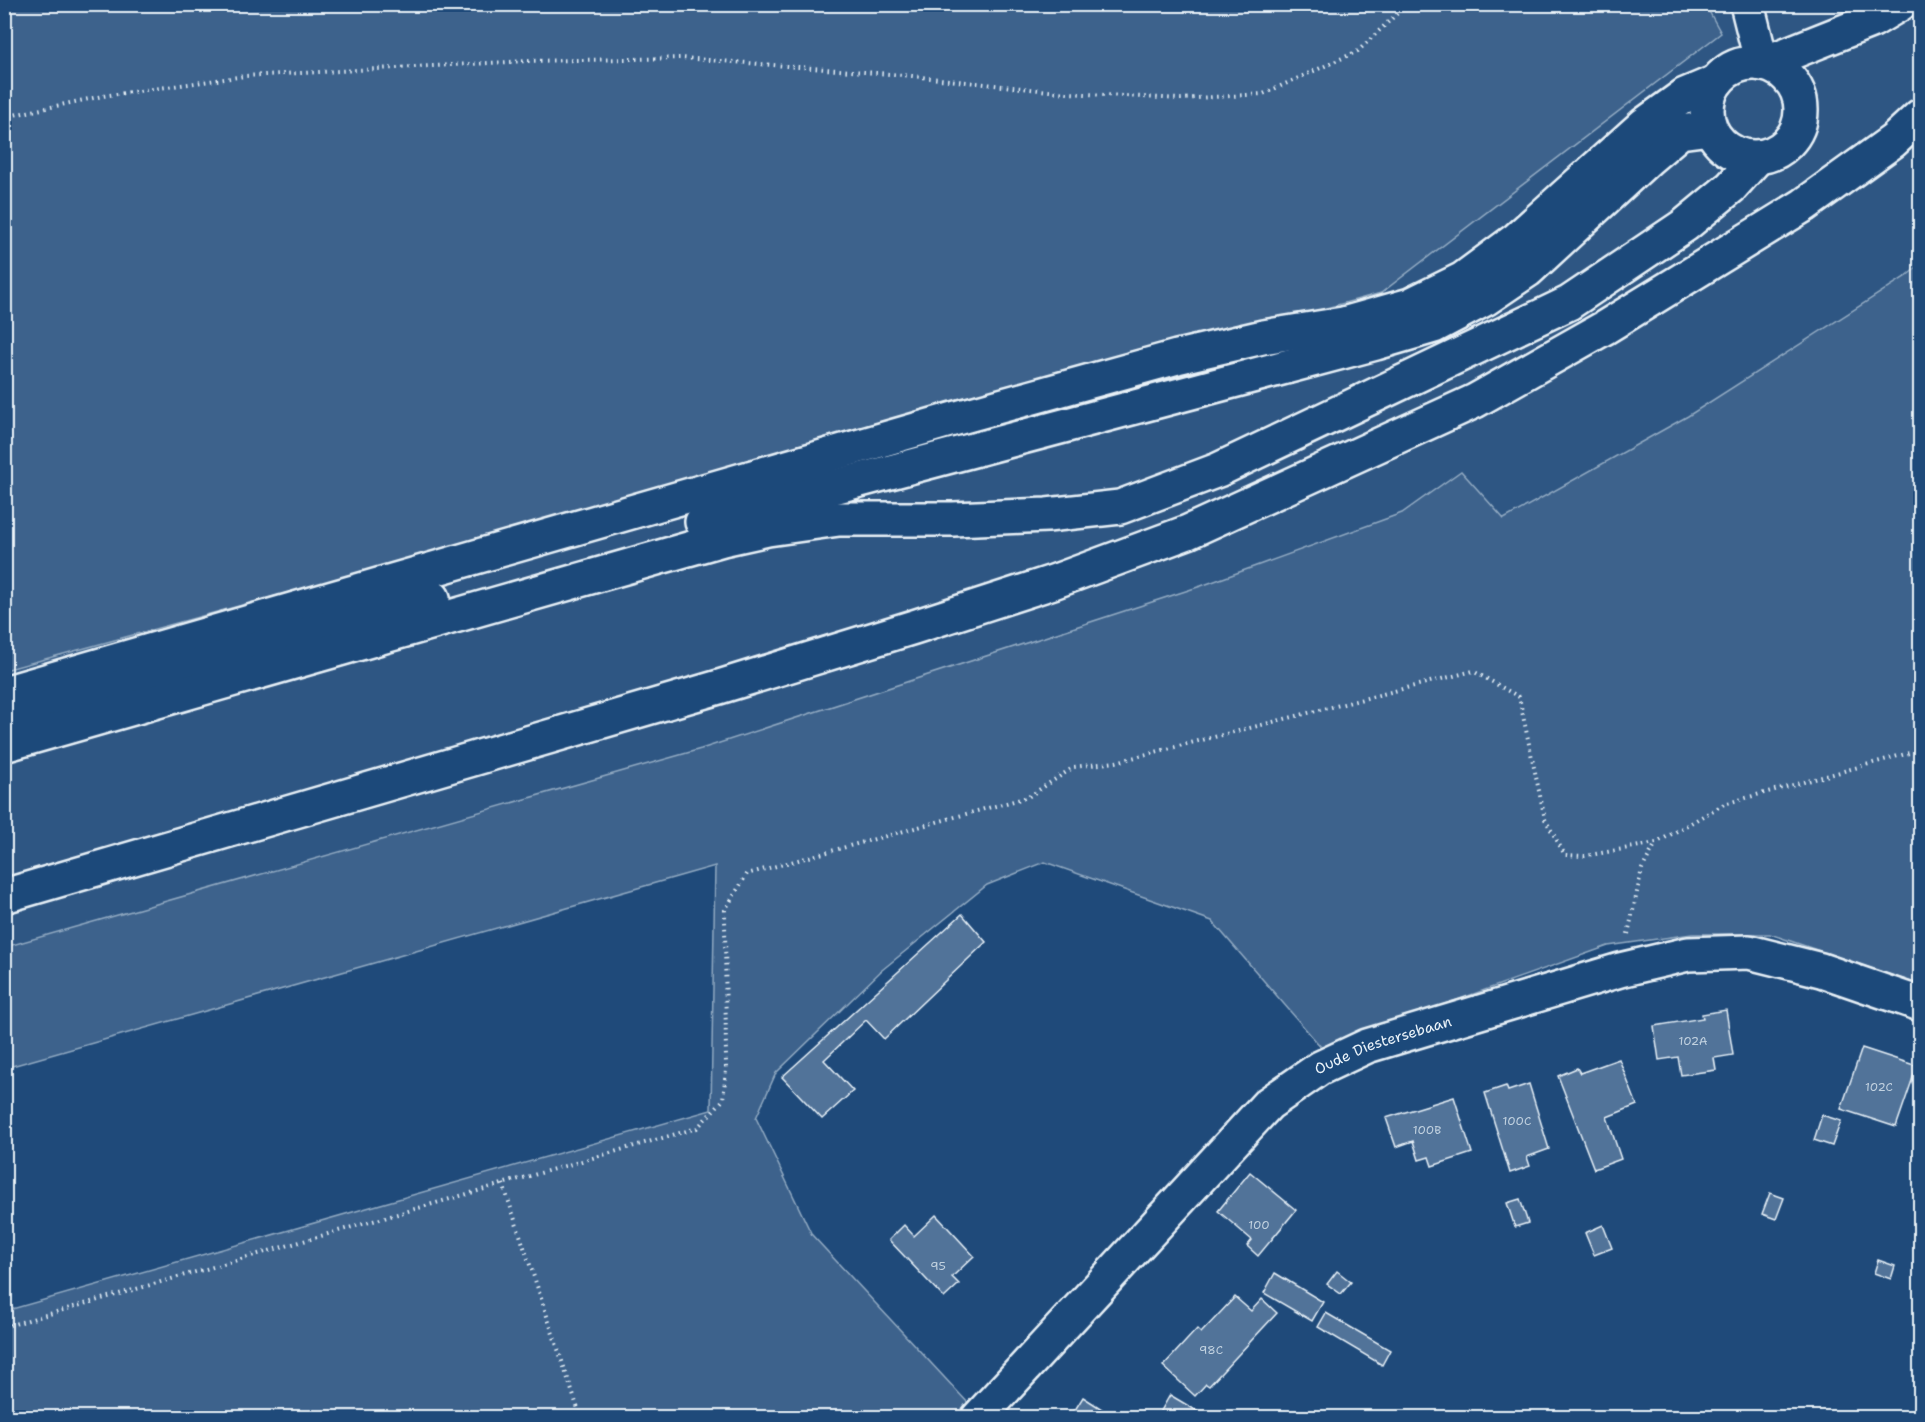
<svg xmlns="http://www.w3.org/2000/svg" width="1925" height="1422" viewBox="0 0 1925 1422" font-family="'Shantell Sans',sans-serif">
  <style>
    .built { fill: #2e5683 }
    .green { fill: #3c628c; stroke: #92aac2; stroke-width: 1.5 }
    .building { fill: #517399; stroke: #e8f1f8; stroke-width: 1.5 }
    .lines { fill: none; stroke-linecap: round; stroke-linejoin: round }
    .minor-casing { stroke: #e8f1f8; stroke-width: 38 }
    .path { stroke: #e8f1f8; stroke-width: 4; stroke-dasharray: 1.5 4.5; stroke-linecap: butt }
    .minor { stroke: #1f4a7a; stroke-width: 33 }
    .labels { text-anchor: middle; stroke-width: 4.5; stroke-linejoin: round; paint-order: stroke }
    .number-label { font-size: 12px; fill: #c2d2e0 }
    .street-label { font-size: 15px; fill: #e8f1f8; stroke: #1f4a7a }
  </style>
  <rect width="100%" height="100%" fill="#1f4a7a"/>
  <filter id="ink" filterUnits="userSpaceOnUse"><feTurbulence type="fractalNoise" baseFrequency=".0167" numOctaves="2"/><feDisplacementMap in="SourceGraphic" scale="12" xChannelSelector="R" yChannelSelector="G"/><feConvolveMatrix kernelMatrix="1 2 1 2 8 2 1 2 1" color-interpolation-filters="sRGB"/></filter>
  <g filter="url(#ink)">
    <path class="built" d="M 5,5 L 1920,5 L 1920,524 L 715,865 L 5,1068 Z"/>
    <g class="green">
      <path d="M 1705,4 L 1721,33 L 1381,293 L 5,670 L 5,5 Z"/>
      <path d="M 1920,265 L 1920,985 L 1770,934 L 1692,934 L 1608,946 L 1322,1048 L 1212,921 L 1045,862 L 987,885 L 882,970 L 776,1073 L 756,1118 L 812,1235 L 969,1404 L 955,1417 L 5,1417 L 5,1311 L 711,1110 L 715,866 L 5,1068 L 5,947 L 701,749 L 1201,586 L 1402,513 L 1461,471 L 1504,519 L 1688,416 L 1905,277 Z"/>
    </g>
    <g class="building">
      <path d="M 962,914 L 986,942 L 884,1039 L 866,1020 L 824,1060 L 853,1091 L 822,1119 L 782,1077 Z"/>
      <path d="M 1726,1010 L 1733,1055 L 1714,1058 L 1716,1070 L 1681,1075 L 1678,1057 L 1659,1060 L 1654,1026 L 1703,1018 L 1702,1014 Z"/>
      <path d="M 1862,1048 L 1917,1066 L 1896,1127 L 1841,1109 Z"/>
      <path d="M 1619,1059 L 1637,1105 L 1607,1117 L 1621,1159 L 1594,1169 L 1558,1076 L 1577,1068 L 1580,1073 Z"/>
      <path d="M 1529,1084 L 1549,1149 L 1527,1157 L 1530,1166 L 1510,1173 L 1485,1093 L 1506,1086 L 1508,1091 Z"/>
      <path d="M 1454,1097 L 1472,1153 L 1432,1166 L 1429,1157 L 1419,1160 L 1413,1141 L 1396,1147 L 1386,1118 Z"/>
      <path d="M 1822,1115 L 1841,1121 L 1832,1146 L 1814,1140 Z"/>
      <path d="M 1250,1172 L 1296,1210 L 1258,1256 L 1247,1246 L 1252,1240 L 1218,1211 Z"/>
      <path d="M 1770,1193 L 1784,1198 L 1776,1219 L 1762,1214 Z"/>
      <path d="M 1520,1199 L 1528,1223 L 1515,1227 L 1507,1203 Z"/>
      <path d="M 936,1215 L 974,1256 L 952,1277 L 959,1284 L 944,1298 L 889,1240 L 904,1225 L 914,1236 Z"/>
      <path d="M 1603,1225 L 1612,1248 L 1594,1255 L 1585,1233 Z"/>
      <path d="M 1878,1260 L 1895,1266 L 1891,1279 L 1874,1273 Z"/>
      <path d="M 1337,1271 L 1351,1282 L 1341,1294 L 1327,1284 Z"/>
      <path d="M 1275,1273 L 1323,1302 L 1312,1321 L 1264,1293 Z"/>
      <path d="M 1235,1297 L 1251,1311 L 1262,1299 L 1277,1313 L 1209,1386 L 1206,1384 L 1195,1396 L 1163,1366 L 1197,1329 L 1201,1333 Z"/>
      <path d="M 1326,1313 L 1390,1350 L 1382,1365 L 1318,1327 Z"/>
      <path d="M 1170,1395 L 1204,1415 L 1202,1418 L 1157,1418 Z"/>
      <path d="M 1083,1397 L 1116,1418 L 1070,1418 Z"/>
    </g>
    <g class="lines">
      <g class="minor-casing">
        <g id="minor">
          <path d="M 1747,4 L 1762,64 L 1873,20 L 1900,4"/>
          <circle cx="1754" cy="110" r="47"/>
          <path d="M 702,522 L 1376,343 L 1434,326 L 1485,299 L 1528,270 L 1648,159 L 1680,132 L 1710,128"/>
          <path d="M 4,693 L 964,416 L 1177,357 L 1263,337 L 1343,324 L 1410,305 L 1463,279 L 1517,239 L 1645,124 L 1685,95 L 1716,82"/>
          <path d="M 4,720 L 433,598"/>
          <path d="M 4,745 L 723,539 L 768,529 L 839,519 L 953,519 L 1047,515 L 1120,507 L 1218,470 L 1569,303 L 1685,225 L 1731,187 L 1757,158"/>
          <path d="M 4,896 L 719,687 L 914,627 L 1053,582 L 1188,532 L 1475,401 L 1604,328 L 1804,205 L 1893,141 L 1920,116"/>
          <path id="s1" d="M 978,1418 L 1268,1104 L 1320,1068 L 1367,1046 L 1620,970 L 1688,954 L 1749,952 L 1821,970 L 1920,1004"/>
        </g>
      </g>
      <g class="path">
        <path d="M 4,117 L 103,96 L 245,76 L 527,61 L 682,58 L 903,75 L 1067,93 L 1181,99 L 1263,94 L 1358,51 L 1407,4"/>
        <path d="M 1628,934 L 1642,869 L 1656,843"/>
        <path d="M 503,1184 L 581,1418"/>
        <path d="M 4,1327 L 697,1128 L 723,1100 L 726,1070 L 725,910 L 747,874 L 1028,797 L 1074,767 L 1116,762 L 1473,671 L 1519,697 L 1545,819 L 1565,855 L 1585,856 L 1656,843 L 1724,804 L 1920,750"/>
      </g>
      <use href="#minor" class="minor"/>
    </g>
  </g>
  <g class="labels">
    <g class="number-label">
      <text x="1693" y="1045">102A</text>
      <text x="1879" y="1091">102C</text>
      <text x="1517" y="1125">100C</text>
      <text x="1427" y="1134">100B</text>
      <text x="1259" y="1229">100</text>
      <text x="938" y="1270">95</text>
      <text x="1211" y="1354">98C</text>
    </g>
    <g class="street-label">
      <text dy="5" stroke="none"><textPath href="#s1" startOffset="558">Oude Diestersebaan</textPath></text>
    </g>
  </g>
  <rect width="1925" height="1422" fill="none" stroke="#1f4a7a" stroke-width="24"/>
  <rect x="12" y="12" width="1901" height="1398" fill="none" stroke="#e8f1f8" stroke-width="2" filter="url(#ink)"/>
</svg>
